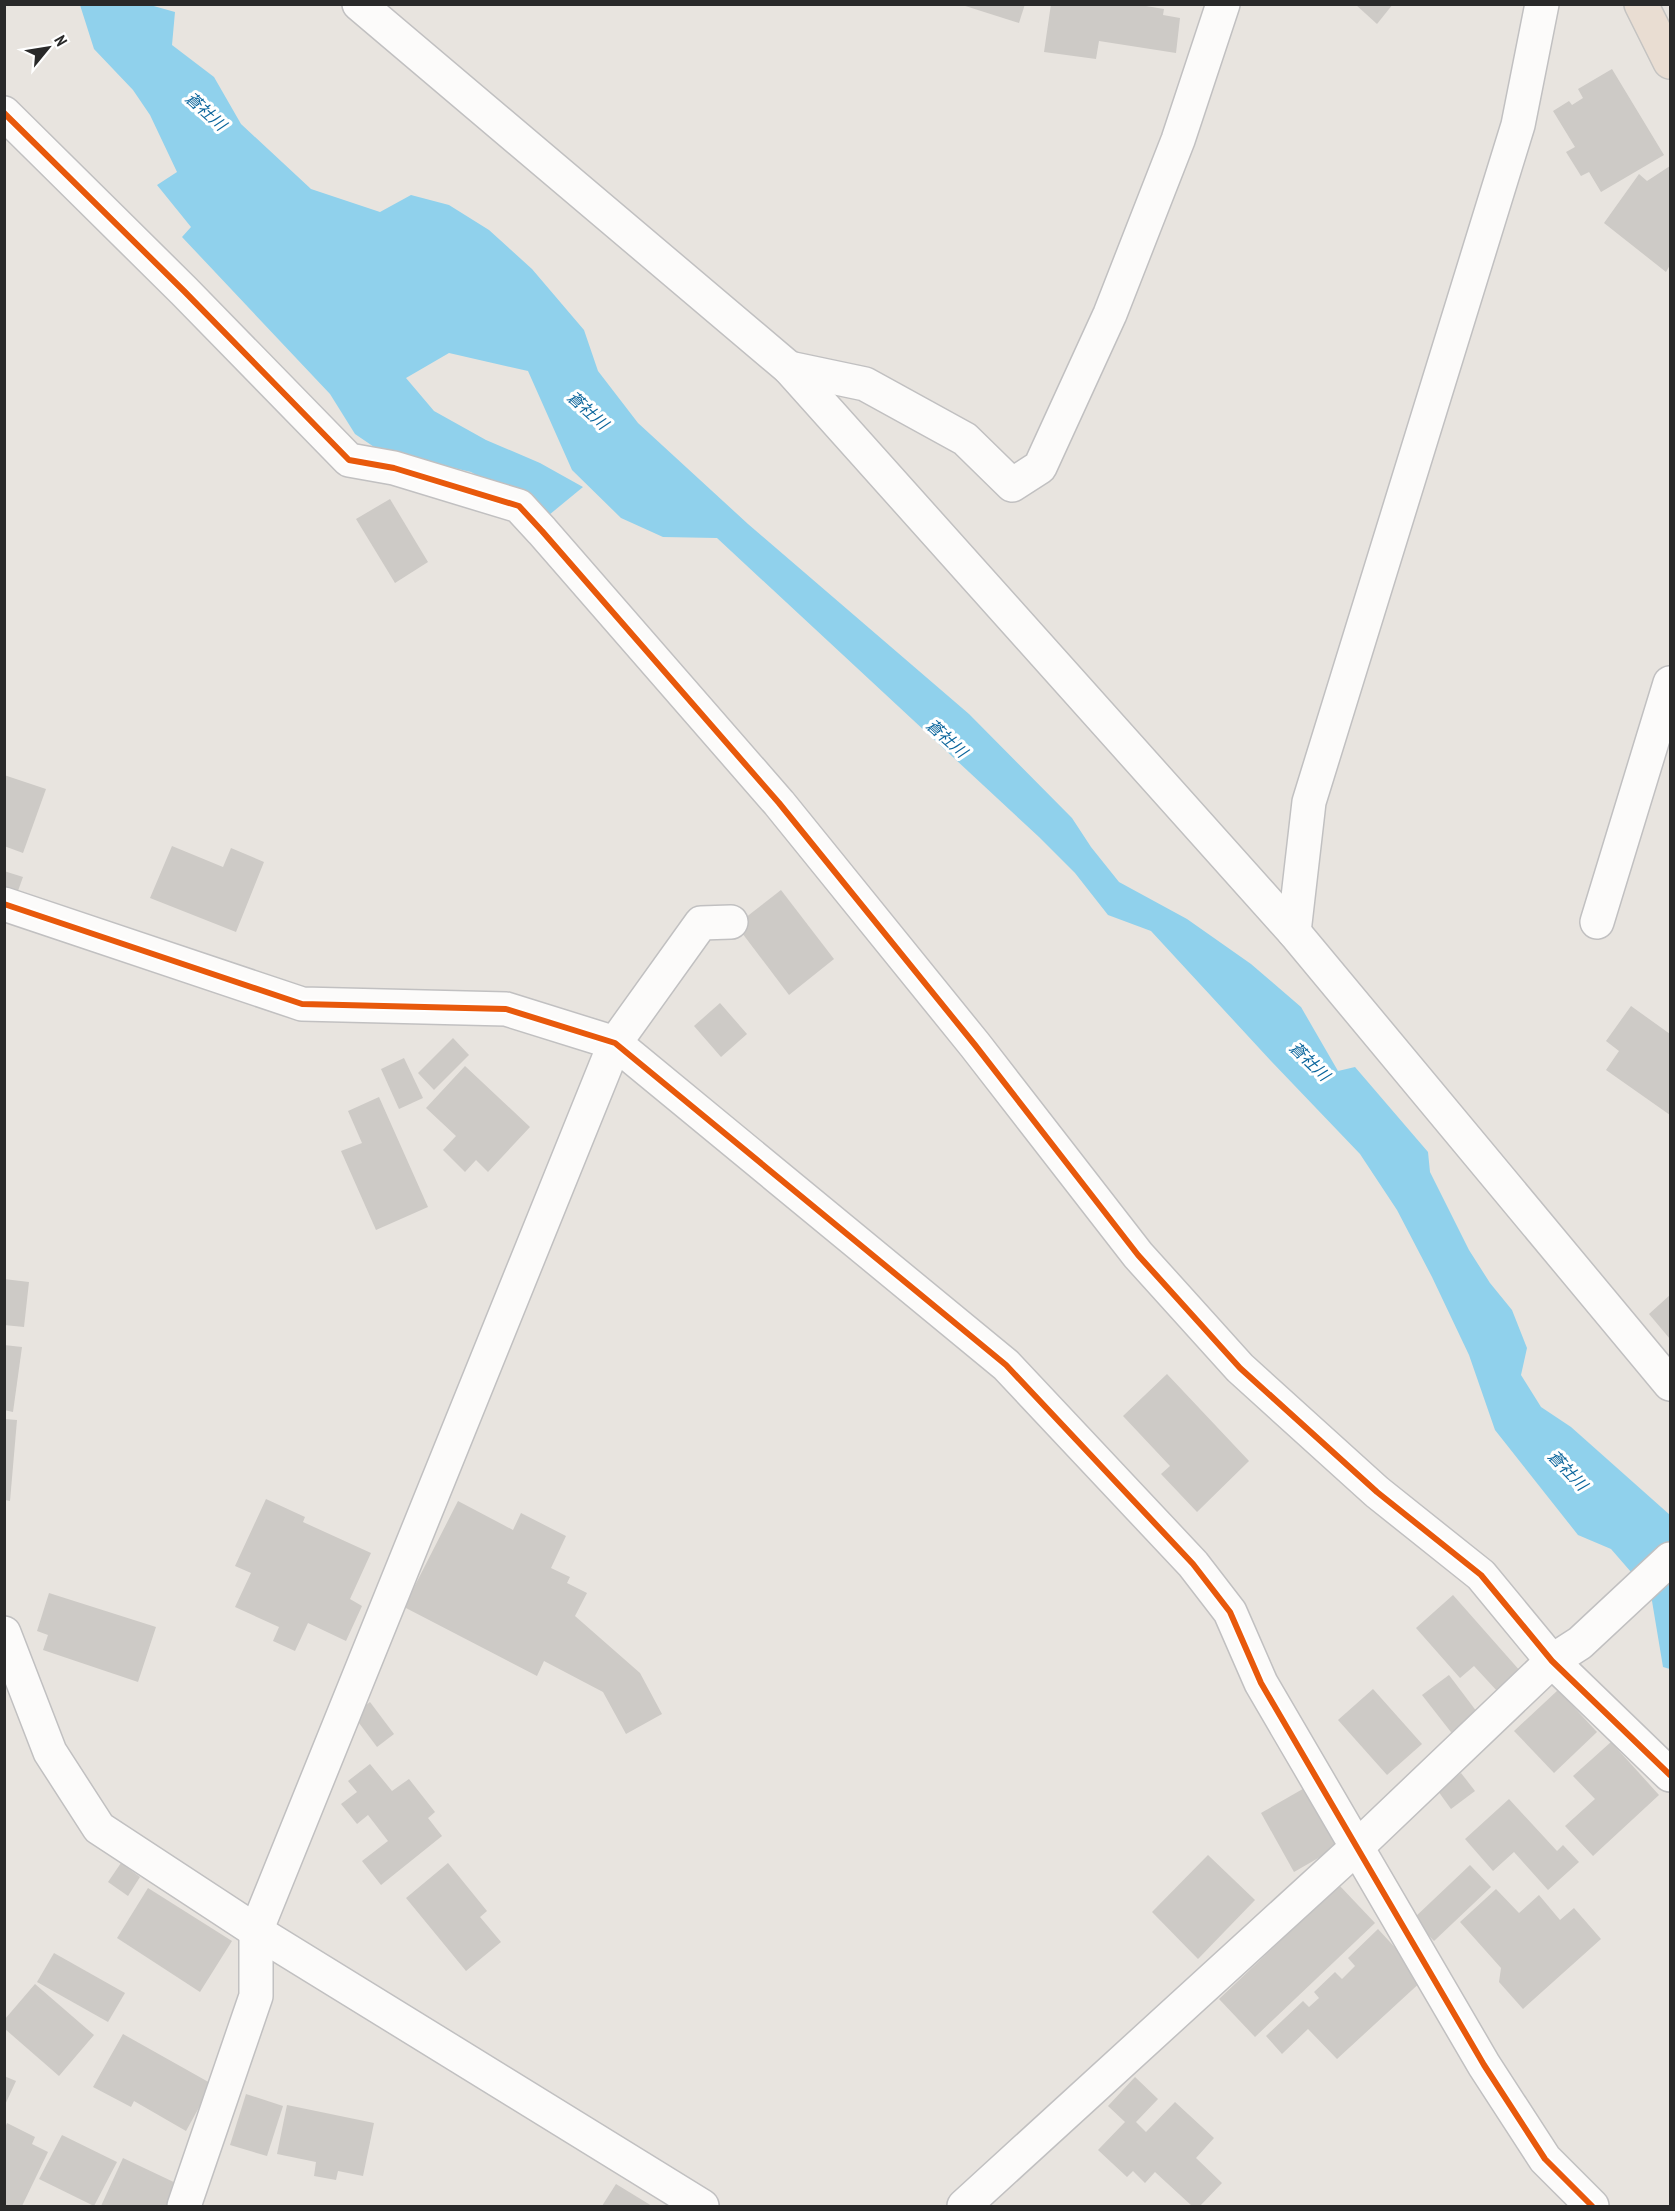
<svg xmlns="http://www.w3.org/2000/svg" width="1675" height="2211" viewBox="0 0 1675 2211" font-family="'PT Sans Narrow','Noto Sans JP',sans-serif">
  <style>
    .water { fill: #90d1ec }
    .building { fill: #cdcac6 }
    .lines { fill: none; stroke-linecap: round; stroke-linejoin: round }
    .minor-casing { stroke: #c1c0c1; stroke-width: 36 }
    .highway-casing { stroke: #c4c3c1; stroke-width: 36 }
    .minor { stroke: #fcfbfa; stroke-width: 33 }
    .highway { stroke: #e9ddd2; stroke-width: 33 }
    .cycleway-casing { stroke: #fff; stroke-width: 10 }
    .cycleway { stroke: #e8590c; stroke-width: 6 }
    .labels { text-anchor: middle; stroke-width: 6; stroke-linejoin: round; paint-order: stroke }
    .water-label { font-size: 16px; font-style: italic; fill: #0a659c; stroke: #fff }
  </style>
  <rect width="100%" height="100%" fill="#e8e4df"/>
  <path class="water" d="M 80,5 L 150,5 L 175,12 L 172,45 L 214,77 L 241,124 L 311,189 L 380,212 L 411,195 L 449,205 L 489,230 L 532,269 L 584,330 L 598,371 L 638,423 L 748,524 L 969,714 L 1072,818 L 1091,847 L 1119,882 L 1187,919 L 1251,964 L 1301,1007 L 1338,1071 L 1355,1067 L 1428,1152 L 1430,1172 L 1469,1250 L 1490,1283 L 1512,1310 L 1527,1348 L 1521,1375 L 1541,1407 L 1571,1427 L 1670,1515 L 1670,1669 L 1663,1667 L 1651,1595 L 1611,1549 L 1578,1535 L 1495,1430 L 1469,1355 L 1432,1277 L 1397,1210 L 1360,1154 L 1271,1061 L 1151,931 L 1108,915 L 1075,873 L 1039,837 L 717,538 L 663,537 L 621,518 L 572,470 L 528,371 L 449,353 L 406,378 L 434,411 L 486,440 L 540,463 L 583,487 L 549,515 L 471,472 L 380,451 L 355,434 L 330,394 L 182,237 L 191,227 L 157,185 L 177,172 L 150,115 L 133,90 L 94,49 Z"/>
  <g class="building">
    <path d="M 959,4 L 1025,4 L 1019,23 Z"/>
    <path d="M 1051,4 L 1134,4 L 1164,9 L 1163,15 L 1180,18 L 1176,53 L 1099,41 L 1096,59 L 1044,52 Z"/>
    <path d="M 1355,4 L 1393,4 L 1377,24 Z"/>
    <path d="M 1612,69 L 1664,155 L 1601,192 L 1589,172 L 1581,176 L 1566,152 L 1575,147 L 1553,111 L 1569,101 L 1572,105 L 1583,98 L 1578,89 Z"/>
    <path d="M 1670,166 L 1670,265 L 1666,272 L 1604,223 L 1639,174 L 1647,181 Z"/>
    <path d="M 390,499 L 428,562 L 395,583 L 356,519 Z"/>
    <path d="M 4,775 L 46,789 L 23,853 L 4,846 Z"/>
    <path d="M 172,846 L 223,867 L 231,848 L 264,862 L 236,932 L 150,898 Z"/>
    <path d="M 4,871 L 23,877 L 14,902 L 4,899 Z"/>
    <path d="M 781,890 L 834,959 L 789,995 L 736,925 Z"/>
    <path d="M 720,1003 L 747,1034 L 721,1057 L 694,1026 Z"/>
    <path d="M 1631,1006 L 1670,1034 L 1670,1115 L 1606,1070 L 1619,1051 L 1606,1041 Z"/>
    <path d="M 453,1038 L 469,1055 L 434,1090 L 418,1073 Z"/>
    <path d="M 404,1058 L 423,1098 L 399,1109 L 381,1069 Z"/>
    <path d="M 465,1066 L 530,1127 L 488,1172 L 476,1160 L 465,1172 L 443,1150 L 456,1136 L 426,1108 Z"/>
    <path d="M 379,1097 L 428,1207 L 376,1230 L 341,1151 L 362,1143 L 348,1111 Z"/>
    <path d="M 4,1279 L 29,1282 L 24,1327 L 4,1325 Z"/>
    <path d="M 1670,1295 L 1670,1339 L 1649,1314 Z"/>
    <path d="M 4,1345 L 22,1347 L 13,1412 L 4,1410 Z"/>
    <path d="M 1167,1374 L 1249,1461 L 1197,1512 L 1161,1474 L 1170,1466 L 1123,1416 Z"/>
    <path d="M 5,1419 L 17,1420 L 10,1501 L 5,1500 Z"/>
    <path d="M 266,1499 L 305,1517 L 303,1522 L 371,1553 L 350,1599 L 362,1606 L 346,1641 L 308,1623 L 295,1651 L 273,1641 L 279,1627 L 235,1607 L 251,1573 L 235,1566 Z"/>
    <path d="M 458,1501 L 513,1530 L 521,1513 L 566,1536 L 551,1568 L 570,1577 L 567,1583 L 587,1593 L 575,1616 L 640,1673 L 662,1714 L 626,1734 L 603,1692 L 544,1661 L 537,1676 L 404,1607 Z"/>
    <path d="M 49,1593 L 156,1627 L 138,1682 L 43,1650 L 48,1635 L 37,1631 Z"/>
    <path d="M 1453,1595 L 1521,1672 L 1498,1692 L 1474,1666 L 1460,1678 L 1416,1628 Z"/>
    <path d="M 1449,1675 L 1480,1716 L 1454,1736 L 1422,1695 Z"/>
    <path d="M 1373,1689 L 1422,1744 L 1387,1775 L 1338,1720 Z"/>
    <path d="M 1558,1690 L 1597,1732 L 1554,1773 L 1514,1731 Z"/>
    <path d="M 370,1702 L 394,1734 L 377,1747 L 353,1715 Z"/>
    <path d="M 1611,1742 L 1659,1795 L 1593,1856 L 1565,1826 L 1595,1799 L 1573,1776 Z"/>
    <path d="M 370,1764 L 392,1791 L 409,1779 L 435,1812 L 428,1818 L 442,1836 L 381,1885 L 362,1861 L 388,1841 L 368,1815 L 357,1824 L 341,1804 L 357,1792 L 348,1781 Z"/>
    <path d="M 1461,1773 L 1475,1791 L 1451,1809 L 1438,1791 Z"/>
    <path d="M 1308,1786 L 1341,1845 L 1294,1872 L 1261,1813 Z"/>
    <path d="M 1509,1799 L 1557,1851 L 1563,1845 L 1579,1862 L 1548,1890 L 1514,1852 L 1493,1871 L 1465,1839 Z"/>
    <path d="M 1208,1855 L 1255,1900 L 1198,1959 L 1152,1912 Z"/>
    <path d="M 121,1863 L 140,1877 L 128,1896 L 108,1882 Z"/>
    <path d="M 448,1863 L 487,1911 L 480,1917 L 501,1942 L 466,1971 L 406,1898 Z"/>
    <path d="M 1470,1865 L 1491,1887 L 1434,1941 L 1413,1919 Z"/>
    <path d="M 1339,1885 L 1375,1923 L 1255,2037 L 1219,1999 Z"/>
    <path d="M 148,1888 L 232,1941 L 200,1992 L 117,1938 Z"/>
    <path d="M 1496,1889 L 1519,1913 L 1539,1895 L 1560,1920 L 1574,1908 L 1601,1939 L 1523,2009 L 1499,1982 L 1501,1968 L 1460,1922 Z"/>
    <path d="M 1378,1929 L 1424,1979 L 1337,2059 L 1308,2029 L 1282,2054 L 1266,2036 L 1303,2001 L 1309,2007 L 1319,1998 L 1314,1992 L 1335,1972 L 1342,1979 L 1355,1966 L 1348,1958 Z"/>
    <path d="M 54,1953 L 125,1993 L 108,2022 L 37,1982 Z"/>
    <path d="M 35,1984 L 94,2035 L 59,2076 L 5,2029 L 5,2019 Z"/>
    <path d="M 123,2034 L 212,2084 L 186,2131 L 134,2101 L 131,2107 L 93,2087 Z"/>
    <path d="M 4,2076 L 16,2081 L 4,2107 Z"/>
    <path d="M 1135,2077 L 1158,2099 L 1136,2122 L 1146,2132 L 1175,2102 L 1214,2138 L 1196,2158 L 1222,2183 L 1200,2206 L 1192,2206 L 1155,2172 L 1145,2183 L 1133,2171 L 1127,2177 L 1098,2150 L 1125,2122 L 1108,2106 Z"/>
    <path d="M 246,2094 L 283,2106 L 267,2156 L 230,2145 Z"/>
    <path d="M 287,2105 L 374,2123 L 363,2176 L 338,2171 L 336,2180 L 314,2176 L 316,2162 L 277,2154 Z"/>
    <path d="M 7,2123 L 35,2137 L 32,2144 L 48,2152 L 22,2206 L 4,2206 L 4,2130 Z"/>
    <path d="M 62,2135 L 117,2162 L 94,2206 L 39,2179 Z"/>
    <path d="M 123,2158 L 180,2185 L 169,2206 L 101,2206 Z"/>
    <path d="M 616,2184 L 652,2206 L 602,2206 Z"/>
  </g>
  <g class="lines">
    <g class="minor-casing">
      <g id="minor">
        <path d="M 359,4 L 789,368 L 1294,932 L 1670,1384"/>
        <path d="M 4,113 L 184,291 L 349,460 L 394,468 L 519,506 L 542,531 L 779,803 L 975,1045 L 1138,1255 L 1240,1368 L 1377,1492 L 1481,1575 L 1552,1661 L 1670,1775"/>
        <path d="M 789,368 L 865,384 L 965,439 L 1012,485 L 1040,467 L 1110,314 L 1178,140 L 1223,4"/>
        <path d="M 4,904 L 302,1004 L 506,1009 L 615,1043 L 1006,1365 L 1193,1564 L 1230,1612 L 1261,1683 L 1484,2065 L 1545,2159 L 1592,2206"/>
        <path d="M 1597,922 L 1670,683"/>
        <path d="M 1294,932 L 1309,802 L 1518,125 L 1542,4"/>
        <path d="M 4,1633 L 50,1752 L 99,1828 L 256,1931 L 702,2206"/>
        <path d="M 184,2206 L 256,1996 L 256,1931 L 615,1043 L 701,923 L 731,922"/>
        <path d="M 964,2206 L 1357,1847 L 1552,1661 L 1580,1643 L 1670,1559"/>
      </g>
    </g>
    <g class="highway-casing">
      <path id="highway" d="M 1641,4 L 1670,62"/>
    </g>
    <use href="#minor" class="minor"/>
    <use href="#highway" class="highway"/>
    <g class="cycleway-casing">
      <g id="cycleway">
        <path d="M 4,113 L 184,291 L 349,460 L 394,468 L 519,506 L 542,531 L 779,803 L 975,1045 L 1138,1255 L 1240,1368 L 1377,1492 L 1481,1575 L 1552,1661 L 1670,1775"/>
        <path d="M 4,904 L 302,1004 L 506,1009 L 615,1043 L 1006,1365 L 1193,1564 L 1230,1612 L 1261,1683 L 1484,2065 L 1545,2159 L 1592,2206"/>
      </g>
    </g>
    <use href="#cycleway" class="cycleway"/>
  </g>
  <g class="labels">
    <g class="water-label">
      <text transform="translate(206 111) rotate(42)" y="6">蒼社川</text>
      <text transform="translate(588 410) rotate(42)" y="6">蒼社川</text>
      <text transform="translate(947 738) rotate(42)" y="6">蒼社川</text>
      <text transform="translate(1310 1061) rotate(44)" y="6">蒼社川</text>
      <text transform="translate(1568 1470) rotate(46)" y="6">蒼社川</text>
    </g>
  </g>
  <rect width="1675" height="2211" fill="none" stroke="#292929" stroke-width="12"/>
  <g transform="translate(48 48) rotate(60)" stroke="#ffffff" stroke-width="4.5" paint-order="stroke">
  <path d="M0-4.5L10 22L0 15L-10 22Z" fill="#292929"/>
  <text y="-9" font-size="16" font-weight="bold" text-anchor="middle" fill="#292929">N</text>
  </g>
</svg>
